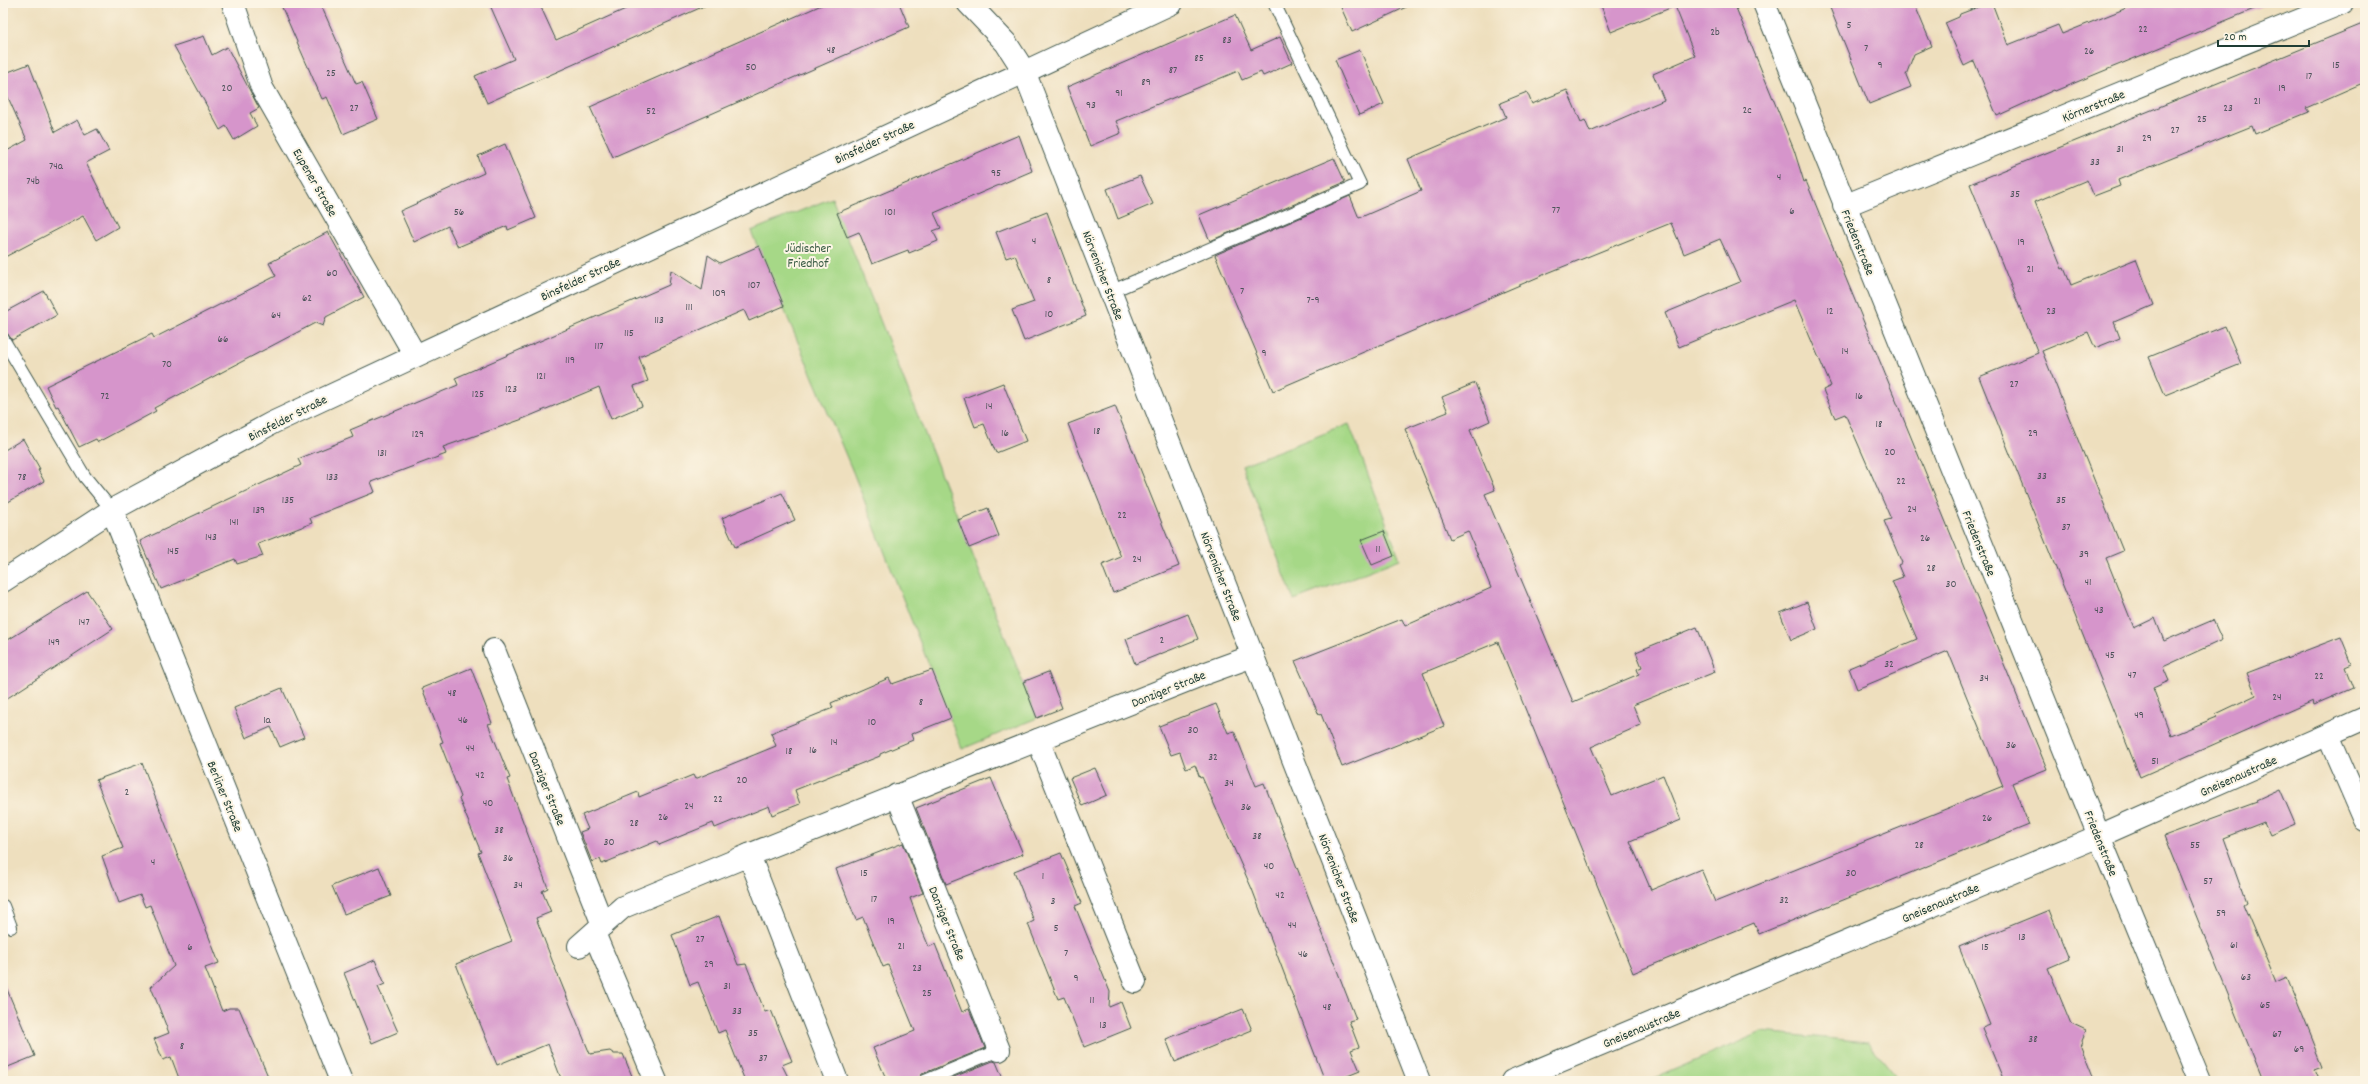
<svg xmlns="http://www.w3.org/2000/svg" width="2368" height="1084" viewBox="0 0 2368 1084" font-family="Dekko,sans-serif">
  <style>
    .green { fill: #a6d887; stroke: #628a5e }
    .building { fill: #d695cb }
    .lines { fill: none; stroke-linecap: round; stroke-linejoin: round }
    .lane-casing { stroke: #3e5549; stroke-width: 14 }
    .street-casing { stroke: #3e5549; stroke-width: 24 }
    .lane { stroke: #fff; stroke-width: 12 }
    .street { stroke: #fff; stroke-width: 22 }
    .labels { text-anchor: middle; stroke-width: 4; stroke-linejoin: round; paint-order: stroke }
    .number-label { font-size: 11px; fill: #4d535a }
    .street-label { font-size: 13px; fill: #1f3d34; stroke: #fcf5e5 }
    .park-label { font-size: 13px; fill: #3a5c45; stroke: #fcf5e5 }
  </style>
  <rect width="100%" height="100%" fill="#fcf5e5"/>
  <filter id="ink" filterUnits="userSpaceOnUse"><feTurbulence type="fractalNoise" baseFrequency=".025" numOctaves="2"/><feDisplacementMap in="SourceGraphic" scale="8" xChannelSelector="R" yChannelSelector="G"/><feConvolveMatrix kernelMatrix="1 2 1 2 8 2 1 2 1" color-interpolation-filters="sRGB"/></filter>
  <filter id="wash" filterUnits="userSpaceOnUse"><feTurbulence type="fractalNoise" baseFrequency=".012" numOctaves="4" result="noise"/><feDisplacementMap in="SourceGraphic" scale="16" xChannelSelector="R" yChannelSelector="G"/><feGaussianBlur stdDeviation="0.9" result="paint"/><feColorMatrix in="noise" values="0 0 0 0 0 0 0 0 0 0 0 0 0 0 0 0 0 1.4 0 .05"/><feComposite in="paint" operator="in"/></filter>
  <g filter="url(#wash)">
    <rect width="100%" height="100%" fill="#eedfbe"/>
    <g class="green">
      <path d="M 832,198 L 1037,718 L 962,749 L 853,472 L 751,231 Z"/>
      <path d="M 1349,424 L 1400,559 L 1294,600 L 1242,465 Z"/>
      <path d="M 1762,1032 L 1868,1042 L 1900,1081 L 1648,1081 Z"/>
    </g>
    <g id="blocks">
      <g class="building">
        <path d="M 280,3 L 320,3 L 356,84 L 362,82 L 378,119 L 343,134 L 327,97 L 322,99 Z"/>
        <path d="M 489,3 L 539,3 L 556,40 L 639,3 L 711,3 L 487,103 L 475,76 L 514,59 Z"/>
        <path d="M 826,3 L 899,3 L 909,27 L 613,157 L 590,107 Z"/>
        <path d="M 1339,3 L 1415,3 L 1352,32 Z"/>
        <path d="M 1600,3 L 1734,3 L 1794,150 L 1804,182 L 1806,181 L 2047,769 L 2012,783 L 2029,825 L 1759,934 L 1754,923 L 1633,973 L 1498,642 L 1423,673 L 1444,726 L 1342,767 L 1321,714 L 1319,715 L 1295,661 L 1402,619 L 1405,626 L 1491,588 L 1468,531 L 1450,539 L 1405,429 L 1448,412 L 1442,397 L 1475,383 L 1490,421 L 1470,430 L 1495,490 L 1485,494 L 1573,702 L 1639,674 L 1637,669 L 1642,667 L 1636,652 L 1697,627 L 1715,672 L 1633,705 L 1641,725 L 1591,747 L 1612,796 L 1663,775 L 1681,820 L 1630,841 L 1651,890 L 1701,869 L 1715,902 L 2003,786 L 1948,651 L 1857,689 L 1849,668 L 1917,639 L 1892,581 L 1903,577 L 1898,565 L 1902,563 L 1884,521 L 1891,519 L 1845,414 L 1835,418 L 1823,390 L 1831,386 L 1794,300 L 1679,347 L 1665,313 L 1740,282 L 1720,239 L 1684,254 L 1671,223 L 1550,272 L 1273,391 L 1215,255 L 1350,196 L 1359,218 L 1421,191 L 1408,159 L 1506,117 L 1500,103 L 1527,92 L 1532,104 L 1567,90 L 1581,122 L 1585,120 L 1590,132 L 1664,100 L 1653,74 L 1695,56 L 1675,6 L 1611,32 Z"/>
        <path d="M 1828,3 L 1914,3 L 1932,46 L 1914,54 L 1906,75 L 1911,87 L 1869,104 Z"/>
        <path d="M 1989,3 L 1992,3 L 2008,45 L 2058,25 L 2062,34 L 2139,3 L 2266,4 L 2055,91 L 2054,90 L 1997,116 L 1974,61 L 1964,66 L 1945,23 L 1959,17 L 1960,14 Z"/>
        <path d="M 1235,15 L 1251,50 L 1280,37 L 1292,63 L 1263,76 L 1261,72 L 1242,80 L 1238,71 L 1197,88 L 1116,121 L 1121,133 L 1090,146 L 1067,87 Z"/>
        <path d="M 2365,23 L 2365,82 L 2306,108 L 2309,112 L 2255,134 L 2252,126 L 2118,180 L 2120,186 L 2094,196 L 2087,180 L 2035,202 L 2062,269 L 2064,268 L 2071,285 L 2136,259 L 2154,305 L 2114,322 L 2120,338 L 2095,348 L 2088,332 L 2042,351 L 2123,551 L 2106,558 L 2134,628 L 2155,618 L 2164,641 L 2213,620 L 2222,640 L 2163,667 L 2169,681 L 2153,688 L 2171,736 L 2217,717 L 2216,714 L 2256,695 L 2247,673 L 2341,637 L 2352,664 L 2345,667 L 2353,688 L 2313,705 L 2312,701 L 2140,777 L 1979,377 L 2038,353 L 1970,184 Z"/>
        <path d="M 204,36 L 212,55 L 227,47 L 259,108 L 250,113 L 257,126 L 234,140 L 226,126 L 220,130 L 174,46 Z"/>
        <path d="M 1360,50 L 1384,104 L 1359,115 L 1335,60 Z"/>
        <path d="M 29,64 L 55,132 L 77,120 L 85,135 L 97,129 L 109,151 L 86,163 L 118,227 L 96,240 L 83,216 L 3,258 L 3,153 L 27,140 L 3,86 L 3,74 Z"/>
        <path d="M 1019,135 L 1032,171 L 934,213 L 941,228 L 933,231 L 938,241 L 909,253 L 908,250 L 872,264 L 859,232 L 847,237 L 837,213 Z"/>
        <path d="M 505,144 L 536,218 L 508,230 L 507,226 L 458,247 L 448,226 L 414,242 L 400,211 L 484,173 L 478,156 Z"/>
        <path d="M 1334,158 L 1345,182 L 1210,241 L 1199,215 Z"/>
        <path d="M 1140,176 L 1153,204 L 1118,219 L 1107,189 Z"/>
        <path d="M 1047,212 L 1086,316 L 1024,341 L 1012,310 L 1034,302 L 1015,255 L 1006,258 L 996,232 Z"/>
        <path d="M 328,232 L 364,297 L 326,317 L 323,326 L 315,323 L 154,408 L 156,411 L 98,442 L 96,439 L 79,447 L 58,406 L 56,407 L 46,386 L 152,334 L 154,338 L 276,276 L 269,263 Z"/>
        <path d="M 759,246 L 784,306 L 749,321 L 744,310 L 639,357 L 648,381 L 634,386 L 642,406 L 611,419 L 599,387 L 520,420 L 443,447 L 446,454 L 371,482 L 375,492 L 310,518 L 312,523 L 258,544 L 263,556 L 237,564 L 235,559 L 161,589 L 140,541 L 301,465 L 298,459 L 353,437 L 350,430 L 458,385 L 455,378 L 669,285 L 671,270 L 702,290 L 708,255 L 720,263 Z"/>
        <path d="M 44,291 L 57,315 L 12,340 L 7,333 L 3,332 L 3,313 Z"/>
        <path d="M 2225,326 L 2241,364 L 2165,395 L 2149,357 Z"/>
        <path d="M 1003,383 L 1026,441 L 996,453 L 984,424 L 975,427 L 964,398 Z"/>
        <path d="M 1115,406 L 1179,566 L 1113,593 L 1102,565 L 1121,557 L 1068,424 Z"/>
        <path d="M 23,439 L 40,469 L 38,470 L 44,481 L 3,505 L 3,451 Z"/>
        <path d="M 782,493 L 795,520 L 735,547 L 722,518 Z"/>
        <path d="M 988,508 L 999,536 L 969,548 L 958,520 Z"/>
        <path d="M 1384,531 L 1394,556 L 1372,565 L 1361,540 Z"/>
        <path d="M 87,591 L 113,629 L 3,701 L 3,643 Z"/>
        <path d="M 1807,602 L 1817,629 L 1791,640 L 1780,613 Z"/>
        <path d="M 1188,614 L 1198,639 L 1135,664 L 1126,639 Z"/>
        <path d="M 471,668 L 492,723 L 488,724 L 510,778 L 507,779 L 548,888 L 542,891 L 551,912 L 536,918 L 555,968 L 590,1054 L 610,1051 L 614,1054 L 623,1054 L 634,1081 L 562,1081 L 548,1044 L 497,1065 L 466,989 L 456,964 L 512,941 L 478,853 L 481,852 L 459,799 L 461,797 L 440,743 L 443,742 L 422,688 Z"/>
        <path d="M 932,670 L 951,718 L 911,734 L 913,740 L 880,754 L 880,756 L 795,790 L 800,804 L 772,815 L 769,806 L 715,828 L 713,823 L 659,845 L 657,841 L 602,864 L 600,859 L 592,862 L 580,832 L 588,829 L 582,815 L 638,792 L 639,797 L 693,775 L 695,779 L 776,746 L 771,733 L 833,708 L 831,703 L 889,678 L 892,684 Z"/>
        <path d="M 1048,672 L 1062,708 L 1037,718 L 1023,682 Z"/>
        <path d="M 282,688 L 304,737 L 280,747 L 271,727 L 246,738 L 234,708 Z"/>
        <path d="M 1216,704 L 1228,733 L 1234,731 L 1256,786 L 1264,783 L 1356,1019 L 1349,1021 L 1359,1047 L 1351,1050 L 1360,1071 L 1335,1081 L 1325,1081 L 1252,889 L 1202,777 L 1200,778 L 1195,765 L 1186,769 L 1180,752 L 1171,755 L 1159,726 Z"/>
        <path d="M 142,763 L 219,963 L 205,968 L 222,1011 L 229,1008 L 239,1008 L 270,1081 L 180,1081 L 171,1057 L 163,1060 L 154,1039 L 169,1033 L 151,987 L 174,966 L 150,905 L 145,907 L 140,895 L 119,903 L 102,856 L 123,848 L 96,780 Z"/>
        <path d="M 1095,768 L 1107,795 L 1082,806 L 1070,778 Z"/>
        <path d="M 991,778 L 1023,854 L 946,884 L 916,808 Z"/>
        <path d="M 2280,789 L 2295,824 L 2270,835 L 2264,822 L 2223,838 L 2246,902 L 2243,904 L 2276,982 L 2287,977 L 2311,1036 L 2323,1066 L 2315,1069 L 2320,1081 L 2263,1081 L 2164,836 L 2257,802 L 2256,800 Z"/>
        <path d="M 903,843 L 923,893 L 910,898 L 919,923 L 929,947 L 935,944 L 962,1012 L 969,1009 L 985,1048 L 922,1074 L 918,1081 L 887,1081 L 873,1048 L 915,1031 L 888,965 L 883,967 L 863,917 L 856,920 L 836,869 Z"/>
        <path d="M 1061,853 L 1082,903 L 1075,906 L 1110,992 L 1109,1007 L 1121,1002 L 1131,1028 L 1084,1047 L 1064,997 L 1058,999 L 1028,924 L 1034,921 L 1014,871 Z"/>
        <path d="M 379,867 L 391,896 L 344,914 L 332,886 Z"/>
        <path d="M 2049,910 L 2069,959 L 2048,968 L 2071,1024 L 2086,1031 L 2080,1046 L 2094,1081 L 2004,1081 L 1982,1028 L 1990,1025 L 1959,947 Z"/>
        <path d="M 719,916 L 738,965 L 746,964 L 765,1012 L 771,1010 L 792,1061 L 782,1065 L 790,1081 L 745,1081 L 725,1030 L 718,1033 L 698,982 L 690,985 L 672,935 Z"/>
        <path d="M 375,960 L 385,984 L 378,987 L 398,1032 L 372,1043 L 344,973 Z"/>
        <path d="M 3,980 L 35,1056 L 3,1069 Z"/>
        <path d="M 1243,1009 L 1252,1030 L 1175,1062 L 1166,1039 Z"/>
        <path d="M 993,1061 L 996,1062 L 1004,1081 L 944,1081 Z"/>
      </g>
    </g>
  </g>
  <g filter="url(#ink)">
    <use href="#blocks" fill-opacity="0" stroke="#3e5549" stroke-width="1"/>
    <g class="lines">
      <g class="lane-casing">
        <g id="lane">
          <path d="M 1110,292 L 1360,184 L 1274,3"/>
          <path d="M 3,339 L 85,477 L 112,510"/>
          <path d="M 3,906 L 11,927"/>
          <path d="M 925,1081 L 999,1050"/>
        </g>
      </g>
      <g class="street-casing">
        <g id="street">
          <path d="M 233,3 L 262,88 L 415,355"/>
          <path d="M 968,3 L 1006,43 L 1024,71 L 1419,1081"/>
          <path d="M 1764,3 L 2099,836 L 2200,1081"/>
          <path d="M 1844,206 L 2342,3"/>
          <path d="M 112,510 L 341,1081"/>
          <path d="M 3,581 L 112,510 L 272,423 L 1172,3"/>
          <path d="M 494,650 L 603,925"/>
          <path d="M 2328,735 L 2365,820"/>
          <path d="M 1038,740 L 1135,982"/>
          <path d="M 897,795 L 999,1050"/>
          <path d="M 594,933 L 656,1081"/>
          <path d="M 579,946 L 623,907 L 749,855"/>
          <path d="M 837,1081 L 749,855 L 1198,676 L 1253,656"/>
          <path d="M 1512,1081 L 2099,836 L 2365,718"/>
        </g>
      </g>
      <use href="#lane" class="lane"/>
      <use href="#street" class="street"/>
    </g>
  </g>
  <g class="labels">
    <g class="number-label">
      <text x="1849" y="28">5</text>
      <text x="2143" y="32">22</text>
      <text x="1715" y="35">2b</text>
      <text x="1227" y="43">83</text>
      <text x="1866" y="51">7</text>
      <text x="831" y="53">48</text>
      <text x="2089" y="54">26</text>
      <text x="1199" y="61">85</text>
      <text x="1880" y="68">9</text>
      <text x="2336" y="68">15</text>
      <text x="751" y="70">50</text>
      <text x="1173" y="73">87</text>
      <text x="331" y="76">25</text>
      <text x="2309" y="79">17</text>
      <text x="1146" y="85">89</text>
      <text x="227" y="91">20</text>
      <text x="2282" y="91">19</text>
      <text x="1119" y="96">91</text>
      <text x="2257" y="104">21</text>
      <text x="1091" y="108">93</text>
      <text x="354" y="111">27</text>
      <text x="2228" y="111">23</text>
      <text x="1747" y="113">2c</text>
      <text x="651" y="114">52</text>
      <text x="2202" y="122">25</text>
      <text x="2175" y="133">27</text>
      <text x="2147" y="141">29</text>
      <text x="2120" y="152">31</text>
      <text x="2095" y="165">33</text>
      <text x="56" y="169">74a</text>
      <text x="996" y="176">95</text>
      <text x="1779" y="180">4</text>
      <text x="33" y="184">74b</text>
      <text x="2015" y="197">35</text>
      <text x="1556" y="213">77</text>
      <text x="1792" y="214">6</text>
      <text x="459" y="215">56</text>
      <text x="890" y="215">101</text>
      <text x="1034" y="244">4</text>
      <text x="2021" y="245">19</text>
      <text x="2030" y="272">21</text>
      <text x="332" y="276">60</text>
      <text x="1049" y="283">8</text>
      <text x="754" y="288">107</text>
      <text x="1242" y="294">7</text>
      <text x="719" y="296">109</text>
      <text x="307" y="301">62</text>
      <text x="1313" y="303">7-9</text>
      <text x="689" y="310">111</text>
      <text x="1830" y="314">12</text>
      <text x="2051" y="314">23</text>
      <text x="1049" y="317">10</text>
      <text x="276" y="318">64</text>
      <text x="659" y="323">113</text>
      <text x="629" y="336">115</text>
      <text x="223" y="342">66</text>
      <text x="599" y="349">117</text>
      <text x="1845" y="354">14</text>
      <text x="1264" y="356">9</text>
      <text x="570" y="363">119</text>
      <text x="167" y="367">70</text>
      <text x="541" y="379">121</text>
      <text x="2014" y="387">27</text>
      <text x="511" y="392">123</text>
      <text x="478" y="397">125</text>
      <text x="105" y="399">72</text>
      <text x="1859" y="399">16</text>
      <text x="989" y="409">14</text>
      <text x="1879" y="427">18</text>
      <text x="1097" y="434">18</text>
      <text x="1005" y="436">16</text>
      <text x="2033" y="436">29</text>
      <text x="418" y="437">129</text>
      <text x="1890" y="455">20</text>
      <text x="382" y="456">131</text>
      <text x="2042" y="479">33</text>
      <text x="22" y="480">78</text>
      <text x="332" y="480">133</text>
      <text x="1901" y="484">22</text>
      <text x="288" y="503">135</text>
      <text x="2061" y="503">35</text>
      <text x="1912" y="512">24</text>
      <text x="259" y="513">139</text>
      <text x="1122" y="518">22</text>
      <text x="234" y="525">141</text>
      <text x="2066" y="530">37</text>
      <text x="211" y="540">143</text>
      <text x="1925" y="541">26</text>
      <text x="1378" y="552">11</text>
      <text x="173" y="554">145</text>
      <text x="2084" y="557">39</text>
      <text x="1137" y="562">24</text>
      <text x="1931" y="571">28</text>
      <text x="2088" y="585">41</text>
      <text x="1951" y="587">30</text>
      <text x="2099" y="613">43</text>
      <text x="84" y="625">147</text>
      <text x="1162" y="643">2</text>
      <text x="54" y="645">149</text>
      <text x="2110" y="658">45</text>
      <text x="1889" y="667">32</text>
      <text x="2132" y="678">47</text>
      <text x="2319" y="679">22</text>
      <text x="1984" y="681">34</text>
      <text x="452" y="696">48</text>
      <text x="2277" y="700">24</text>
      <text x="921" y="705">8</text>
      <text x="2139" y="718">49</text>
      <text x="267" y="723">1a</text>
      <text x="463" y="723">46</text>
      <text x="872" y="725">10</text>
      <text x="1193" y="733">30</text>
      <text x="834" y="745">14</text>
      <text x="2011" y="748">36</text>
      <text x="470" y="751">44</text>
      <text x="813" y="753">16</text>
      <text x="789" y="754">18</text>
      <text x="1213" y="760">32</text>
      <text x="2155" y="764">51</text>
      <text x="480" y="778">42</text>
      <text x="742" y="783">20</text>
      <text x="1229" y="786">34</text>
      <text x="127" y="795">2</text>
      <text x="718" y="802">22</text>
      <text x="488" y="806">40</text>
      <text x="689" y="809">24</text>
      <text x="1246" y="810">36</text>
      <text x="663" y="820">26</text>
      <text x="1987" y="821">26</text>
      <text x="634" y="826">28</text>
      <text x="499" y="833">38</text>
      <text x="1257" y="839">38</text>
      <text x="609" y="845">30</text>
      <text x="1919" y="848">28</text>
      <text x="2195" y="848">55</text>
      <text x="508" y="861">36</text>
      <text x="153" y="865">4</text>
      <text x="1269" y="869">40</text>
      <text x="864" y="876">15</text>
      <text x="1851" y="876">30</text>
      <text x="1043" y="879">1</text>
      <text x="2208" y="884">57</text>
      <text x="518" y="888">34</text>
      <text x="1280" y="898">42</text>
      <text x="874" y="902">17</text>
      <text x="1784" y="903">32</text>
      <text x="1053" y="904">3</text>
      <text x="2221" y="916">59</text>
      <text x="891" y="924">19</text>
      <text x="1292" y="928">44</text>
      <text x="1056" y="931">5</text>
      <text x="2022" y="940">13</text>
      <text x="700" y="942">27</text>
      <text x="2234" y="948">61</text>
      <text x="901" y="949">21</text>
      <text x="190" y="950">6</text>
      <text x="1985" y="950">15</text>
      <text x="1066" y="956">7</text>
      <text x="1303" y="957">46</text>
      <text x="709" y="967">29</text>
      <text x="917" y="971">23</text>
      <text x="2246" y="980">63</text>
      <text x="1076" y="981">9</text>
      <text x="727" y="989">31</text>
      <text x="927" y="996">25</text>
      <text x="1092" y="1003">11</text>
      <text x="2265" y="1008">65</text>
      <text x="1327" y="1010">48</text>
      <text x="737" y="1014">33</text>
      <text x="1103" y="1028">13</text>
      <text x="753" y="1036">35</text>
      <text x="2277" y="1037">67</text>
      <text x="2033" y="1042">38</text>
      <text x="182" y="1049">8</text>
      <text x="2299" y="1052">69</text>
      <text x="763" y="1061">37</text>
    </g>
    <g class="street-label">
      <text transform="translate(2093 105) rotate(-22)" y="5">Körnerstraße</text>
      <text transform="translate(874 141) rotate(-25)" y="5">Binsfelder Straße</text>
      <text transform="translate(316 182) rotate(60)" y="5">Eupener Straße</text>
      <text transform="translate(1859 242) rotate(68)" y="5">Friedenstraße</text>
      <text transform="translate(1104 275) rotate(69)" y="5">Nörvenicher Straße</text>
      <text transform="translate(580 278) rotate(-25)" y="5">Binsfelder Straße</text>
      <text transform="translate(287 417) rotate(-27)" y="5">Binsfelder Straße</text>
      <text transform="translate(1980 543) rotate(68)" y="5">Friedenstraße</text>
      <text transform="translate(1222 576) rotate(69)" y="5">Nörvenicher Straße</text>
      <text transform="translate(1168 688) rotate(-22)" y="5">Danziger Straße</text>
      <text transform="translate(2238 775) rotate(-24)" y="5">Gneisenaustraße</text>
      <text transform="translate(548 788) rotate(68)" y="5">Danziger Straße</text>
      <text transform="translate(226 796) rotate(68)" y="5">Berliner Straße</text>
      <text transform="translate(2102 843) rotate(68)" y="5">Friedenstraße</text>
      <text transform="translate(1340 878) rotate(69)" y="5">Nörvenicher Straße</text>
      <text transform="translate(1940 902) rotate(-23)" y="5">Gneisenaustraße</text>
      <text transform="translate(948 923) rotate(68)" y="5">Danziger Straße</text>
      <text transform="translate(1641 1027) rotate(-23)" y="5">Gneisenaustraße</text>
    </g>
    <g class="park-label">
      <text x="808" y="252">Jüdischer<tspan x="808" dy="15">Friedhof</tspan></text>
    </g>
  </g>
  <rect width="2368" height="1084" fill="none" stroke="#fcf5e5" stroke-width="16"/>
  <path d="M2218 40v6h91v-6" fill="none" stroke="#1f3d34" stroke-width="2"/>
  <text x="2224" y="40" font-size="12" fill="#1f3d34" stroke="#fcf5e5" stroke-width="3" paint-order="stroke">20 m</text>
</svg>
